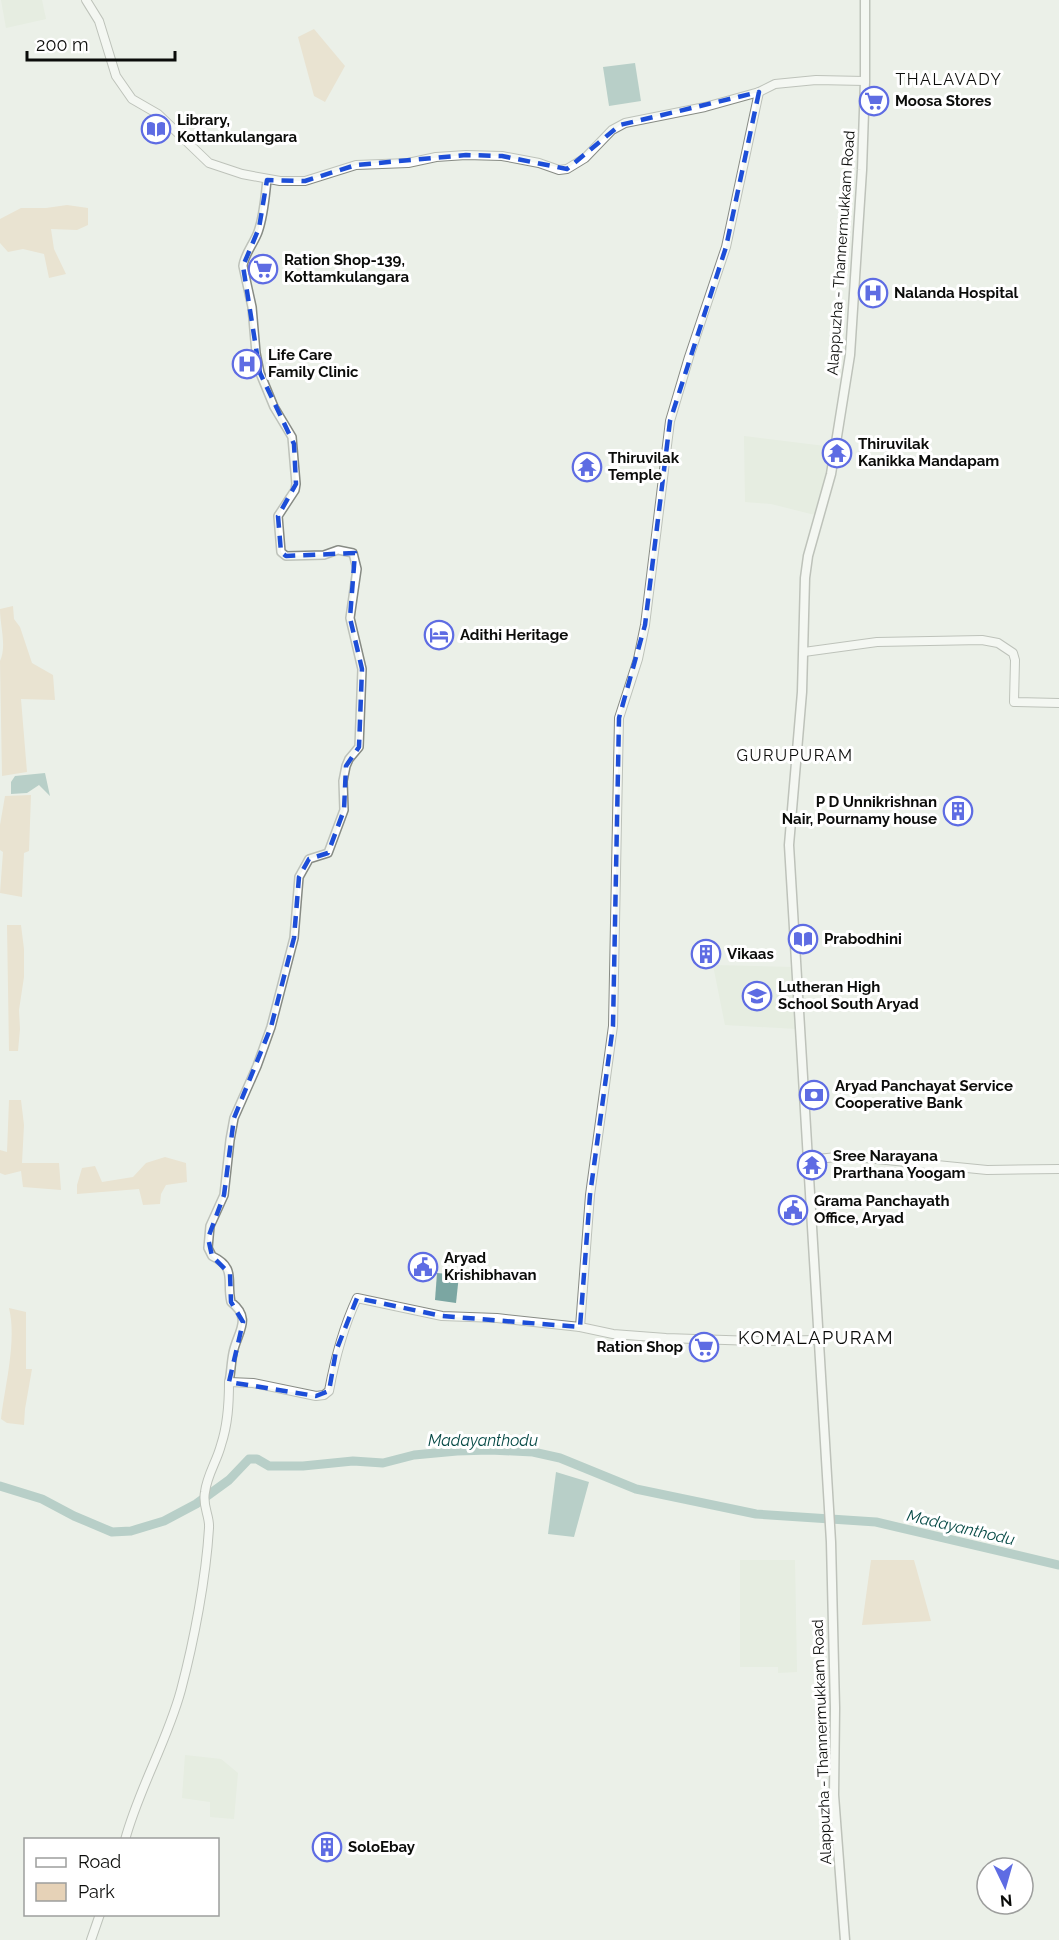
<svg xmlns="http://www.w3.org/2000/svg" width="1059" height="1940" viewBox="0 0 1059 1940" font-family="Raleway,sans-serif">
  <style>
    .built { fill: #dfe8d9 }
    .green { fill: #e6d2b7 }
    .water { fill: #7ba6a2 }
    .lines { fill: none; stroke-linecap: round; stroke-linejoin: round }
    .river { stroke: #7ba6a2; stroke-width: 9 }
    .tertiary-casing { stroke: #878b84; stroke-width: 10 }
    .secondary-casing { stroke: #878b84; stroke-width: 10 }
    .primary-casing { stroke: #878b84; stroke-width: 11 }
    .tertiary { stroke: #fff; stroke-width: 7 }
    .secondary { stroke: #fff; stroke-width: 8 }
    .primary { stroke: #fff; stroke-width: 8 }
    .marked { fill: none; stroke: #1d4ed8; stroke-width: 4.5; stroke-dasharray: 12 8; stroke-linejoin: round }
    .labels { text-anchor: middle; stroke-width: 6; stroke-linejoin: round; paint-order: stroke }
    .poi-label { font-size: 15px; font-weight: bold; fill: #0b0c0a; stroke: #fff; text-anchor: start }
    .street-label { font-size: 15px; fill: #0b0c0a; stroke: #fff }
    .neighbourhood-label { font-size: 16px; letter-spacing: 1.5px; fill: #0b0c0a; stroke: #fff }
    .water-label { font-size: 16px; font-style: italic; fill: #054945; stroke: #fff }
    .quarter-label { font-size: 18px; letter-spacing: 1.5px; fill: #0b0c0a; stroke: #fff }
  </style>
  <rect width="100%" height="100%" fill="#ebf0e8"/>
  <g class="built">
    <path d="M 1,0 L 42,0 L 46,19 L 6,28 Z"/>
    <path d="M 744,436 L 833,447 L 819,516 L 771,504 L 745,502 Z"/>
    <path d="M 713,965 L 794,967 L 797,1029 L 725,1025 Z"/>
    <path d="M 740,1560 L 795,1560 L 797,1672 L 778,1673 L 778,1667 L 740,1667 Z"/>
    <path d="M 185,1755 L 221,1759 L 238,1773 L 234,1819 L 210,1817 L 210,1802 L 182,1798 Z"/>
  </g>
  <g class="green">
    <path d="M 314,29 L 345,66 L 325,102 L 314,96 L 298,37 Z"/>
    <path d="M 67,205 L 88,208 L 88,225 L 77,230 L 51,229 L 54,249 L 66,274 L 49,278 L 44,254 L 23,249 L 8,252 L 0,243 L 0,219 L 21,208 L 46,208 Z"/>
    <path d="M 13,606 L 14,619 L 20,627 L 32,663 L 53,675 L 55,700 L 21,699 L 27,772 L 2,776 L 0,661 C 7,646 0,626 0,609 Z"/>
    <path d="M 31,795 L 29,851 L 24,853 L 22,897 L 0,893 L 3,852 L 0,850 L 0,825 L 5,796 Z"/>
    <path d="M 7,925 L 21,925 L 24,949 L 24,977 L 19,1010 L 20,1029 L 18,1051 L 9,1051 Z"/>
    <path d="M 9,1100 L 21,1100 L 24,1125 L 22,1163 L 59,1163 L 61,1190 L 23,1187 L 21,1171 L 5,1175 L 0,1173 L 0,1150 L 7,1152 Z"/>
    <path d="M 165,1157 L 186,1163 L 187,1182 L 166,1185 L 161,1194 L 160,1204 L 143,1205 L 139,1189 L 77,1194 L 77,1185 L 82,1168 L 95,1166 L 102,1182 L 133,1177 L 146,1163 Z"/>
    <path d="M 9,1308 L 26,1312 L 26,1369 L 32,1369 L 25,1409 L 24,1425 L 7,1423 L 1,1419 C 5,1385 17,1341 9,1308 Z"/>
    <path d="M 871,1560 L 914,1560 L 931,1621 L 862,1625 Z"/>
  </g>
  <g class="water">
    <path d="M 635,63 L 641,101 L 609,106 L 603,67 Z"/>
    <path d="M 45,773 L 50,796 L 39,785 L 27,793 L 11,794 L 11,782 L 15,776 Z"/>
    <path d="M 437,1273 L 459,1275 L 456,1303 L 435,1300 Z"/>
    <path d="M 556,1472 L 589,1482 L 574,1537 L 548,1534 Z"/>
  </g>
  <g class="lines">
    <path class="river" d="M 0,1486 L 42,1499 L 74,1516 L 112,1532 L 131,1531 L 164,1521 L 196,1504 L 229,1480 L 249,1459 L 257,1459 L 269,1466 L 303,1466 L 353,1461 L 383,1463 L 414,1455 L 457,1451 L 490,1450 L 533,1452 L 560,1458 L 636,1489 L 756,1514 L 876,1522 L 1059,1565"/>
    <g class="tertiary-casing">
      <path id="tertiary" d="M 229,1382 C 231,1372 231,1363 233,1353 C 237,1332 253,1319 231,1302 C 226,1280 237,1268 212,1256 L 208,1248 L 210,1226 L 224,1195 L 230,1140 L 234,1118 L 257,1066 L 271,1027 L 294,938 L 299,877 L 309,859 L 328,853 L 344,810 L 343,781 L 346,766 L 349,759 L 359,747 L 362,669 L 350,618 L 357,569 L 353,553 L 338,550 L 324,555 L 286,556 L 281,552 L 278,516 L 295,490 L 296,484 L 292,437 L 274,407 L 260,373 L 256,353 L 252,307 L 243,266 C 244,255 254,243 258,232 C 264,215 265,197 267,180"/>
    </g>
    <g class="secondary-casing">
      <g id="secondary">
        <path d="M 86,0 L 99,21 L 116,76 L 132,99 L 158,114 L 209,163 L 242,174 L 280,181 L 305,181 L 356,165 L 408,163 L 436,157 L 466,155 L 502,156 L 539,163 L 559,170 L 567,169 L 585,158 L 612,130 L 625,123 L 705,107 L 759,92 L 775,84 L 816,80 L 865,81"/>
        <path d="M 804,652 L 877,642 L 982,640 L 998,643 L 1013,653 L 1015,660 L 1014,702 L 1059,703"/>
        <path d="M 808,1160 L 846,1156 L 987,1170 L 1059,1169"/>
        <path d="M 580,1327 L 590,1195 L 613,1026 L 619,718 L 638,659 L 645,625 L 670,421 L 689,357 L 726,247 L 759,92"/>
        <path d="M 125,1840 C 139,1788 167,1742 181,1690 C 194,1641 206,1578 209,1528 C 210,1516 202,1506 205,1492 C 207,1475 217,1461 221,1445 C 228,1424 229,1404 229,1382 L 253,1383 L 316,1396 L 324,1395 L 329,1391 C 335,1358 343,1328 357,1298 L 442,1316 L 497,1318 L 580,1327 L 613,1334 L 666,1338 L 755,1341 L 818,1340"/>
        <path d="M 91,1940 L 100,1914"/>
      </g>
    </g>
    <g class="primary-casing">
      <path id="primary" d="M 845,1940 L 834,1795 L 835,1708 L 831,1542 L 789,845 L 802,692 L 805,578 L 808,556 L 831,474 L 850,355 L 862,170 L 865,81 L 865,0"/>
    </g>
    <use href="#tertiary" class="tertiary"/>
    <use href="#secondary" class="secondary"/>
    <use href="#primary" class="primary"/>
  </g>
  <path d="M0 0H1059V1940H0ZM 759,92 L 726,247 L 670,421 L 645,625 L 619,718 L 613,1026 L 590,1195 L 580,1327 L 442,1316 L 357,1298 L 336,1351 L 329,1391 L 316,1396 L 229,1382 L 243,1322 L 231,1302 L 230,1274 L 212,1256 L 208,1238 L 224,1195 L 234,1118 L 271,1027 L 294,938 L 299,877 L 309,859 L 328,853 L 344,810 L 346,766 L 359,747 L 362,669 L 350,618 L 355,553 L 286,556 L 281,552 L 278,516 L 296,484 L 294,444 L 260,373 L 243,266 L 259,228 L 267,180 L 305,181 L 356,165 L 466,155 L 502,156 L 567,169 L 620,125 Z" fill="#ebf0e8" fill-opacity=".55" fill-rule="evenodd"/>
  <path class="marked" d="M 759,92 L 726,247 L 670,421 L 645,625 L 619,718 L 613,1026 L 590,1195 L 580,1327 L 442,1316 L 357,1298 L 336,1351 L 329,1391 L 316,1396 L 229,1382 L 243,1322 L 231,1302 L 230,1274 L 212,1256 L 208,1238 L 224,1195 L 234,1118 L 271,1027 L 294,938 L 299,877 L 309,859 L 328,853 L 344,810 L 346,766 L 359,747 L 362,669 L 350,618 L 355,553 L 286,556 L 281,552 L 278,516 L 296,484 L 294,444 L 260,373 L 243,266 L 259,228 L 267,180 L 305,181 L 356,165 L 466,155 L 502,156 L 567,169 L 620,125 Z"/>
  <defs>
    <g id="supermarket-ring" transform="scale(1.5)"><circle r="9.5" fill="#fff" stroke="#5e6ce3" stroke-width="1.5"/><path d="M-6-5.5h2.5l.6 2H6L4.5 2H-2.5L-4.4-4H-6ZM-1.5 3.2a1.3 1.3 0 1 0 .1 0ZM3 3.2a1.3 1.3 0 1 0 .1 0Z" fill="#5e6ce3"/></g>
    <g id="library-ring" transform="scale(1.5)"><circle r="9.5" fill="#fff" stroke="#5e6ce3" stroke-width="1.5"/><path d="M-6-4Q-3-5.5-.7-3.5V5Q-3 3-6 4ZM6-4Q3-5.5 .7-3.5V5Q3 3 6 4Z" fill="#5e6ce3"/></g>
    <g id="hospital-ring" transform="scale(1.5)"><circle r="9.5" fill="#fff" stroke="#5e6ce3" stroke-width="1.5"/><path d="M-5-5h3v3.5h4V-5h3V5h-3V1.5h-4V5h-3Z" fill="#5e6ce3"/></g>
    <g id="temple-ring" transform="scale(1.5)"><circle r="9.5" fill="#fff" stroke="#5e6ce3" stroke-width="1.5"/><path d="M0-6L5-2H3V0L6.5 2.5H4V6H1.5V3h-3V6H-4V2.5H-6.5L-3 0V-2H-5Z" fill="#5e6ce3"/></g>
    <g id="hotel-ring" transform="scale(1.5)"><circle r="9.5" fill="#fff" stroke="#5e6ce3" stroke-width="1.5"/><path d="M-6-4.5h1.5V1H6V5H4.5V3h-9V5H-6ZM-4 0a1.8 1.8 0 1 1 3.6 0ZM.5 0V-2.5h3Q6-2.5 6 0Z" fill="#5e6ce3"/></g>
    <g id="building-ring" transform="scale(1.5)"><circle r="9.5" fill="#fff" stroke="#5e6ce3" stroke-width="1.5"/><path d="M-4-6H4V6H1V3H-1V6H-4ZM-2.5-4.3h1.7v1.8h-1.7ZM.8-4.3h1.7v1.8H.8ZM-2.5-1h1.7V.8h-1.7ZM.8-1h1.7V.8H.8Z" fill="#5e6ce3"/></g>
    <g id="school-ring" transform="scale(1.5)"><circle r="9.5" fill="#fff" stroke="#5e6ce3" stroke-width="1.5"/><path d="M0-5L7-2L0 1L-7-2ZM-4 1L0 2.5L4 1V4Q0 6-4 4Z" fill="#5e6ce3"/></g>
    <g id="bank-ring" transform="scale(1.5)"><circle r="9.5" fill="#fff" stroke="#5e6ce3" stroke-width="1.5"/><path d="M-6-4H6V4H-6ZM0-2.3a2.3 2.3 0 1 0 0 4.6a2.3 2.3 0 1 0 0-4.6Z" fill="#5e6ce3"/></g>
    <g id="civic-ring" transform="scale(1.5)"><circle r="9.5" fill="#fff" stroke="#5e6ce3" stroke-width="1.5"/><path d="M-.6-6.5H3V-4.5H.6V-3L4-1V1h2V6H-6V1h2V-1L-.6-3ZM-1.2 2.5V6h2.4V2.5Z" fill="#5e6ce3"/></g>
  </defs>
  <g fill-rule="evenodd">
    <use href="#supermarket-ring" x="874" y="101"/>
    <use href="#library-ring" x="156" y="129"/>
    <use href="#supermarket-ring" x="263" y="269"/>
    <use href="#hospital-ring" x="873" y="293"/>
    <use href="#hospital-ring" x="247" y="364"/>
    <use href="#temple-ring" x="837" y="453"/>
    <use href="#temple-ring" x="587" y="467"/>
    <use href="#hotel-ring" x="439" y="635"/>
    <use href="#building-ring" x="958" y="811"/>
    <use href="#library-ring" x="803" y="939"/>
    <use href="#building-ring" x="706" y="954"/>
    <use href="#school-ring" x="757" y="996"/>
    <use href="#bank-ring" x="814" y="1095"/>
    <use href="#temple-ring" x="812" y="1165"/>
    <use href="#civic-ring" x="793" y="1210"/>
    <use href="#civic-ring" x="423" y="1267"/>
    <use href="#supermarket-ring" x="704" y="1347"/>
    <use href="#building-ring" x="327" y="1847"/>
  </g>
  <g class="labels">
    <g class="poi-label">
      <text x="895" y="106">Moosa Stores</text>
      <text x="177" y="125">Library,<tspan x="177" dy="17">Kottankulangara</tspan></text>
      <text x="284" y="265">Ration Shop-139,<tspan x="284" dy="17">Kottamkulangara</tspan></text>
      <text x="894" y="298">Nalanda Hospital</text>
      <text x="268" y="360">Life Care<tspan x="268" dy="17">Family Clinic</tspan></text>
      <text x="858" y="449">Thiruvilak<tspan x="858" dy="17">Kanikka Mandapam</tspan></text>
      <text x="608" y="463">Thiruvilak<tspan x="608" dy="17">Temple</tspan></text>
      <text x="460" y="640">Adithi Heritage</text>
      <text x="937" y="807" text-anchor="end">P D Unnikrishnan<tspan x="937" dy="17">Nair, Pournamy house</tspan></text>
      <text x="824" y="944">Prabodhini</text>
      <text x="727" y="959">Vikaas</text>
      <text x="778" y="992">Lutheran High<tspan x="778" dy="17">School South Aryad</tspan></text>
      <text x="835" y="1091">Aryad Panchayat Service<tspan x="835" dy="17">Cooperative Bank</tspan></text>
      <text x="833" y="1161">Sree Narayana<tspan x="833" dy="17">Prarthana Yoogam</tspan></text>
      <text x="814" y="1206">Grama Panchayath<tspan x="814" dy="17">Office, Aryad</tspan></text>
      <text x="444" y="1263">Aryad<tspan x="444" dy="17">Krishibhavan</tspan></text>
      <text x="683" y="1352" text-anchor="end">Ration Shop</text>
      <text x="348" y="1852">SoloEbay</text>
    </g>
    <g class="street-label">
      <text transform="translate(841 253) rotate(-86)" y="5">Alappuzha - Thannermukkam Road</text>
      <text transform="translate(822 1742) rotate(-92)" y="5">Alappuzha - Thannermukkam Road</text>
    </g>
    <g class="neighbourhood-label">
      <text x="949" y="85">THALAVADY</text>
      <text x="795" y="761">GURUPURAM</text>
    </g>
    <g class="water-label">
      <text x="483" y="1446">Madayanthodu</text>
      <text transform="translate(961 1527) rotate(13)" y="6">Madayanthodu</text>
    </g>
    <g class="quarter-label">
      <text x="816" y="1344">KOMALAPURAM</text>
    </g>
  </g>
  <rect x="24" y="1838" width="195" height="78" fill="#ffffff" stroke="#9d9e9d" stroke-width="1.5"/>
  <rect x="36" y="1858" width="30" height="9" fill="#ffffff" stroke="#9d9e9d" stroke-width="1.5"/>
  <text x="78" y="1868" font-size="18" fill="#0b0c0a">Road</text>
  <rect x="36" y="1883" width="30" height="18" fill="#e6d2b7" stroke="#9d9e9d" stroke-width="1.5"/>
  <text x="78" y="1898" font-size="18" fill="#0b0c0a">Park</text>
  <g transform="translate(1005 1886) rotate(175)"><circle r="28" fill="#ffffff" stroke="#9d9e9d" stroke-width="1.5"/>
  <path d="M0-4.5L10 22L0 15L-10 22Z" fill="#5e6ce3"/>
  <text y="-9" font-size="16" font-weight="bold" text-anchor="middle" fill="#0b0c0a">N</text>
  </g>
  <path d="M27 51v9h148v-9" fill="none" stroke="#0b0c0a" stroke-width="3"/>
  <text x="36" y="51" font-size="18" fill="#0b0c0a" stroke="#ffffff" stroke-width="4.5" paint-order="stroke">200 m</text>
</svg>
